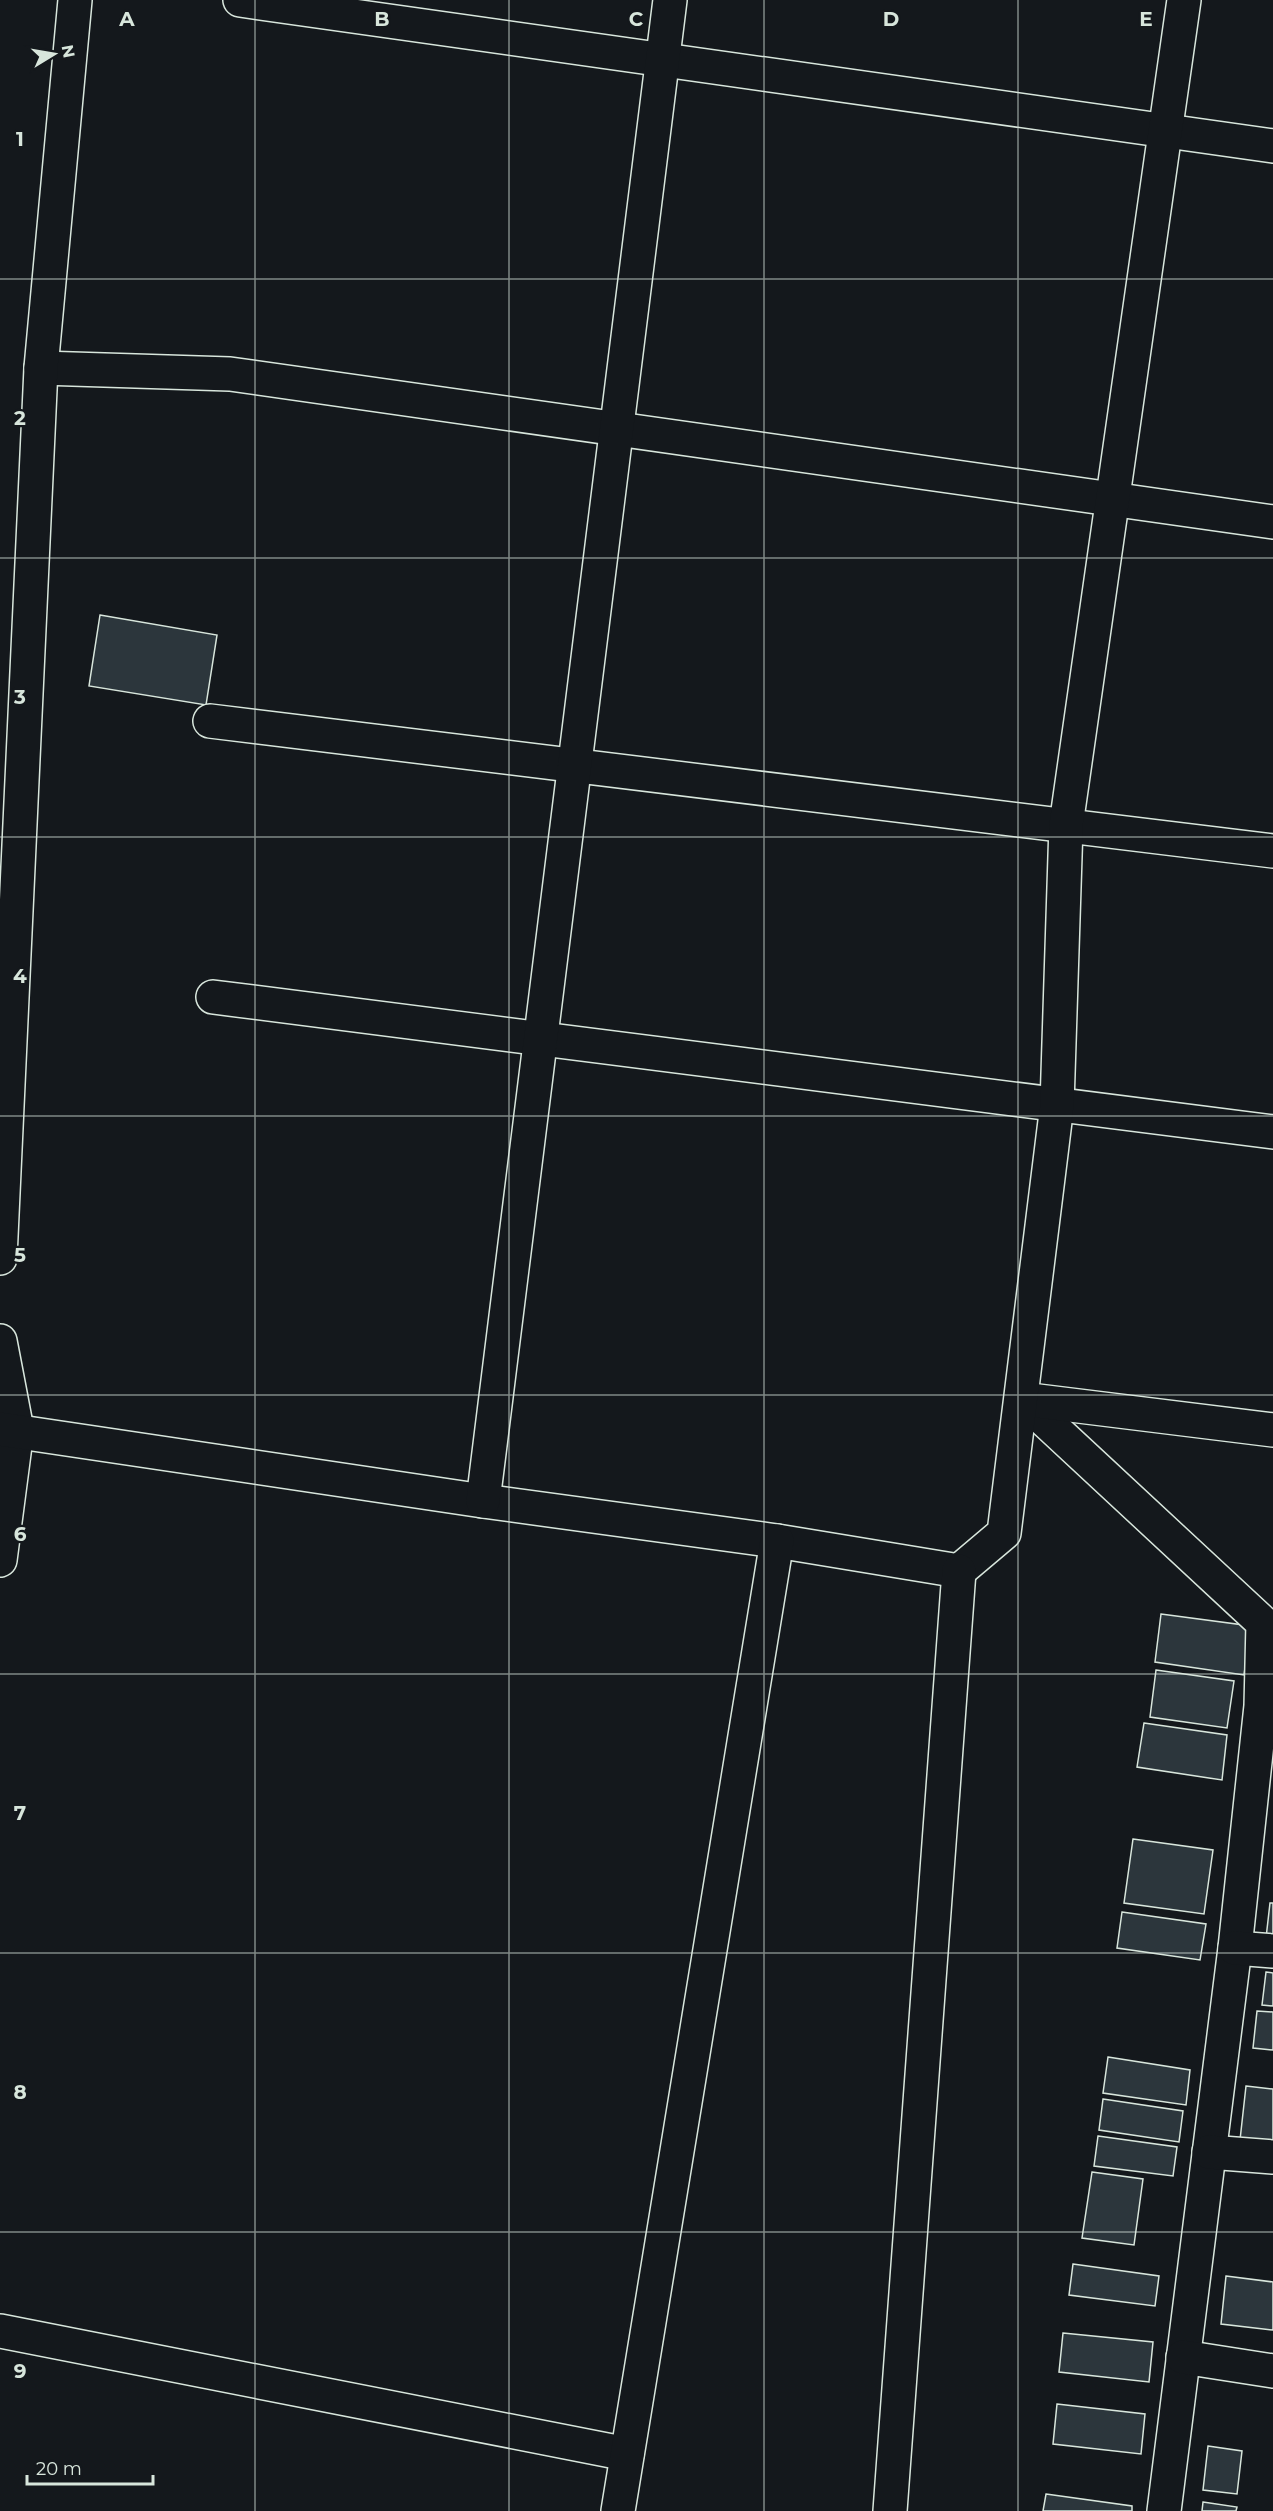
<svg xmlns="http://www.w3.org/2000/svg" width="1273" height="2511" viewBox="0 0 1273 2511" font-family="Montserrat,sans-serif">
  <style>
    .building { fill: #2c363c; stroke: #d8e6dc; stroke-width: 1.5 }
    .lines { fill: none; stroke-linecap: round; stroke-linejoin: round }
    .minor-casing { stroke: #d8e6dc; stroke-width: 36 }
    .minor { stroke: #14181c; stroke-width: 33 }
    .grid { fill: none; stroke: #d8e6dc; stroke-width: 1.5; stroke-opacity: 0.55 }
    .grid-label { font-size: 20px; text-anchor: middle; font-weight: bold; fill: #d8e6dc; stroke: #14181c; stroke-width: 4.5; stroke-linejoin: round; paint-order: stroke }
  </style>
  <rect width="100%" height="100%" fill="#14181c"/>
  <g class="building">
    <path d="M 100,615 L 217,635 L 206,705 L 89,686 Z"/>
    <path d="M 1161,1614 L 1251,1626 L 1244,1675 L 1155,1662 Z"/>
    <path d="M 1156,1670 L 1234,1681 L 1227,1728 L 1150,1717 Z"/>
    <path d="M 1144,1723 L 1227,1735 L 1222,1780 L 1137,1767 Z"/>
    <path d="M 1133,1839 L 1213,1850 L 1204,1914 L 1124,1903 Z"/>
    <path d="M 1270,1903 L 1273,1903 L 1273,1939 L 1266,1938 Z"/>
    <path d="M 1122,1912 L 1206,1924 L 1200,1960 L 1117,1948 Z"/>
    <path d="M 1266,1972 L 1273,1973 L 1273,2006 L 1262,2005 Z"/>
    <path d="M 1257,2011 L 1273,2012 L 1273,2050 L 1253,2048 Z"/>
    <path d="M 1108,2057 L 1190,2070 L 1186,2105 L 1103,2093 Z"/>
    <path d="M 1246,2086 L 1273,2089 L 1273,2153 L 1239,2149 Z"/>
    <path d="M 1103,2099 L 1183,2111 L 1179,2142 L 1099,2130 Z"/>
    <path d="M 1098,2136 L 1177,2147 L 1173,2176 L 1094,2166 Z"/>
    <path d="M 1092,2172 L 1143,2179 L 1134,2245 L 1082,2238 Z"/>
    <path d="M 1073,2264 L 1159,2276 L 1155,2306 L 1069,2295 Z"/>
    <path d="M 1226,2276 L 1273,2282 L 1273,2330 L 1221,2324 Z"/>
    <path d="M 1063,2333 L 1153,2342 L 1149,2382 L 1059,2372 Z"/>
    <path d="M 1057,2404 L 1145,2414 L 1141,2454 L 1053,2444 Z"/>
    <path d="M 1208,2446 L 1242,2451 L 1237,2494 L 1203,2490 Z"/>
    <path d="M 1046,2494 L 1132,2506 L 1132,2511 L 1043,2511 Z"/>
    <path d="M 1203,2502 L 1237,2507 L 1236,2511 L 1202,2511 Z"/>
  </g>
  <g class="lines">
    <g class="minor-casing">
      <g id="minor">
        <path d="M 240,0 L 1273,146"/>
        <path d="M 41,368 L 230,374 L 1273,522"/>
        <path d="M 210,721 L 1273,851"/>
        <path d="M 213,997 L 1273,1132"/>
        <path d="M 0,1258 L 41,368 L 75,0"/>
        <path d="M 0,1341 L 17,1430 L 0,1560"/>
        <path d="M 1022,1399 L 1263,1623 L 1261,1706 L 1235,1948 L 1164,2511"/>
        <path d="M 1022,1399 L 1273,1430"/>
        <path d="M 0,1429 L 483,1501 L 777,1541 L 959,1571 L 1004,1533 L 1057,1105 L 1066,825 L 1184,0"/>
        <path d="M 483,1501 L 670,0"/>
        <path d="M 1235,1948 L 1273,1951"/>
        <path d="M 1209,2152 L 1273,2157"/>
        <path d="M 0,2331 L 627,2454"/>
        <path d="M 1183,2357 L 1273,2371"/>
        <path d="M 618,2511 L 777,1541"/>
        <path d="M 890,2511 L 959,1571"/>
      </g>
    </g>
    <use href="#minor" class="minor"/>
  </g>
  <path class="grid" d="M 255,0 L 255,2511M 509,0 L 509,2511M 764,0 L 764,2511M 1018,0 L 1018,2511M 0,279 L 1273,279M 0,558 L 1273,558M 0,837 L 1273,837M 0,1116 L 1273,1116M 0,1395 L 1273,1395M 0,1674 L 1273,1674M 0,1953 L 1273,1953M 0,2232 L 1273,2232"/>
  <g class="grid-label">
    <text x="127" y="26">A</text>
    <text x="382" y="26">B</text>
    <text x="636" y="26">C</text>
    <text x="891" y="26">D</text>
    <text x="1146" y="26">E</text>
    <text x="20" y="146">1</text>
    <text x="20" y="425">2</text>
    <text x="20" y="704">3</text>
    <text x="20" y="983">4</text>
    <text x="20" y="1262">5</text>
    <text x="20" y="1541">6</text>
    <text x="20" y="1820">7</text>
    <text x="20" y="2099">8</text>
    <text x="20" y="2378">9</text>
  </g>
  <g transform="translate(54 54) rotate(79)" stroke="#14181c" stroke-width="4.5" paint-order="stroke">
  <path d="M0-4.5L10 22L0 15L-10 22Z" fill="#d8e6dc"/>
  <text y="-9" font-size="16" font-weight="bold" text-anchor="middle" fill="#d8e6dc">N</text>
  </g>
  <path d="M27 2475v9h126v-9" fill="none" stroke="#d8e6dc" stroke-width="3"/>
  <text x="36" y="2475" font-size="18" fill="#d8e6dc" stroke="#14181c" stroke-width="4.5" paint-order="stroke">20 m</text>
</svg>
